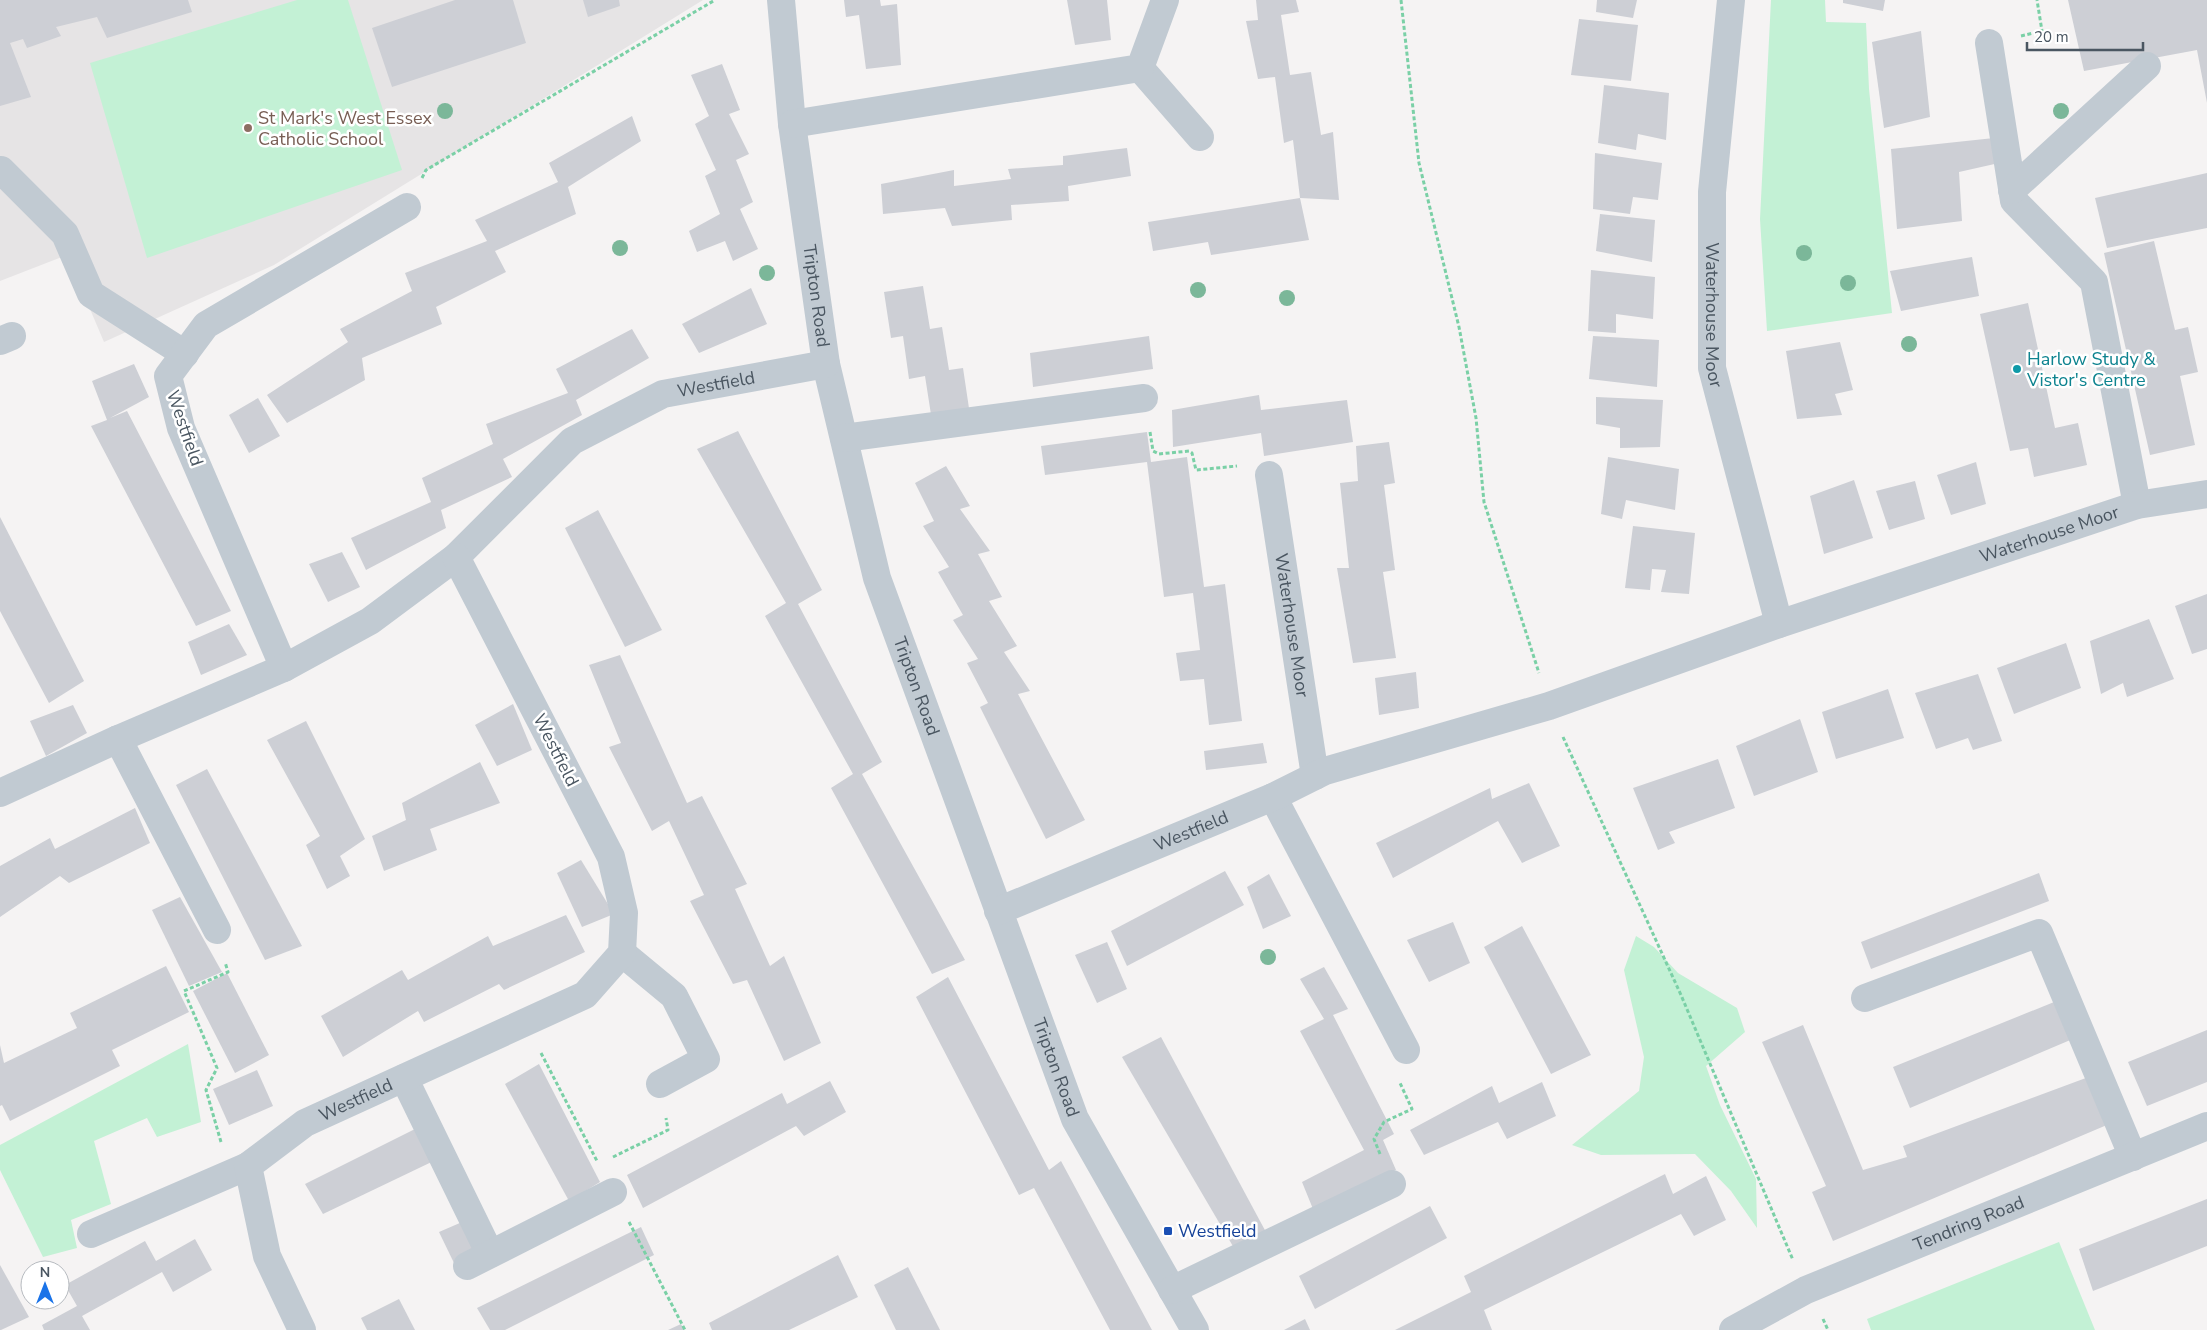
<svg xmlns="http://www.w3.org/2000/svg" width="2207" height="1330" viewBox="0 0 2207 1330" font-family="'Nunito Sans',sans-serif">
  <style>
    .education { fill: #e6e4e5 }
    .green { fill: #c3f1d5 }
    .building { fill: #cdcfd5 }
    .lines { fill: none; stroke-linecap: round; stroke-linejoin: round }
    .path { stroke: #7ad0a6; stroke-width: 3; stroke-dasharray: 4 2.5; stroke-linecap: butt }
    .minor { stroke: #c1cad2; stroke-width: 28 }
    .tree { fill: #7bb799 }
    .education-dot { fill: #8d6e63; stroke: #fff; stroke-width: 2 }
    .culture-dot { fill: #0f9aa8; stroke: #fff; stroke-width: 2 }
    .transit-dot { fill: #1a4fb4; stroke: #fff; stroke-width: 2 }
    .labels { text-anchor: middle; stroke-width: 5; stroke-linejoin: round; paint-order: stroke }
    .education-label { font-size: 18px; fill: #785e54; stroke: #fff; text-anchor: start }
    .street-label { font-size: 18px; fill: #4a5661; stroke: #fff }
    .culture-label { font-size: 18px; fill: #0d838f; stroke: #fff; text-anchor: start }
    .transit-label { font-size: 18px; fill: #164399; stroke: #fff; text-anchor: start }
  </style>
  <rect width="100%" height="100%" fill="#f5f3f3"/>
  <path class="education" d="M 0,0 L 703,0 L 274,265 L 104,342 L 67,255 L 0,281 Z"/>
  <g class="green">
    <path d="M 297,0 L 348,0 L 402,170 L 147,258 L 90,63 Z"/>
    <path d="M 1771,0 L 1825,0 L 1826,22 L 1866,23 L 1869,89 L 1892,313 L 1767,331 L 1760,219 Z"/>
    <path d="M 1636,936 L 1654,947 L 1678,973 L 1737,1008 L 1745,1032 L 1706,1066 L 1720,1105 L 1756,1179 L 1757,1228 L 1731,1191 L 1695,1154 L 1601,1155 L 1572,1145 L 1639,1091 L 1644,1057 L 1624,970 Z"/>
    <path d="M 188,1044 L 201,1122 L 157,1137 L 147,1118 L 94,1141 L 111,1204 L 71,1220 L 77,1248 L 43,1257 L 0,1170 L 0,1145 Z"/>
    <path d="M 2059,1242 L 2095,1330 L 1871,1330 L 1867,1319 Z"/>
  </g>
  <g class="building">
    <path d="M 0,0 L 188,0 L 192,12 L 107,38 L 97,17 L 56,27 L 61,36 L 27,48 L 23,39 L 10,43 L 31,97 L 0,106 Z"/>
    <path d="M 455,0 L 513,0 L 526,43 L 392,87 L 372,28 Z"/>
    <path d="M 583,0 L 619,0 L 620,6 L 588,17 Z"/>
    <path d="M 844,0 L 880,0 L 881,6 L 897,4 L 901,65 L 866,69 L 859,15 L 846,17 Z"/>
    <path d="M 1067,0 L 1107,0 L 1111,40 L 1075,45 Z"/>
    <path d="M 1256,0 L 1296,0 L 1299,12 L 1281,15 L 1290,75 L 1311,72 L 1321,135 L 1333,132 L 1339,200 L 1300,198 L 1309,240 L 1211,255 L 1208,242 L 1153,251 L 1148,222 L 1300,198 L 1293,140 L 1284,143 L 1275,77 L 1258,79 L 1246,21 L 1258,20 Z"/>
    <path d="M 1597,0 L 1637,0 L 1633,18 L 1596,12 Z"/>
    <path d="M 1843,0 L 1885,0 L 1883,11 L 1843,3 Z"/>
    <path d="M 2068,0 L 2207,0 L 2207,103 L 2197,50 L 2084,71 Z"/>
    <path d="M 1579,19 L 1638,25 L 1631,81 L 1571,75 Z"/>
    <path d="M 1921,31 L 1930,117 L 1884,128 L 1872,42 Z"/>
    <path d="M 722,64 L 740,110 L 729,114 L 749,154 L 736,160 L 753,202 L 740,209 L 758,249 L 733,261 L 725,241 L 697,252 L 689,231 L 720,214 L 705,176 L 716,170 L 695,124 L 709,116 L 691,75 Z"/>
    <path d="M 1604,85 L 1669,93 L 1666,140 L 1638,134 L 1636,150 L 1598,143 Z"/>
    <path d="M 632,116 L 641,141 L 568,187 L 576,214 L 495,251 L 506,272 L 436,307 L 442,324 L 362,358 L 365,380 L 287,423 L 267,395 L 348,342 L 340,329 L 412,291 L 405,273 L 487,241 L 475,220 L 558,182 L 549,163 Z"/>
    <path d="M 1994,138 L 1999,163 L 1959,172 L 1962,221 L 1897,229 L 1891,149 Z"/>
    <path d="M 1127,148 L 1131,176 L 1068,186 L 1069,201 L 1011,205 L 1012,220 L 952,226 L 945,208 L 883,214 L 881,184 L 954,170 L 954,186 L 1011,179 L 1008,169 L 1063,165 L 1063,156 Z"/>
    <path d="M 1595,153 L 1662,163 L 1658,200 L 1633,197 L 1630,214 L 1593,209 Z"/>
    <path d="M 2207,173 L 2207,228 L 2107,248 L 2095,198 Z"/>
    <path d="M 1600,214 L 1655,220 L 1652,262 L 1596,251 Z"/>
    <path d="M 2154,241 L 2175,330 L 2188,327 L 2198,372 L 2180,376 L 2195,445 L 2150,455 L 2104,253 Z"/>
    <path d="M 1972,257 L 1979,296 L 1901,311 L 1890,271 Z"/>
    <path d="M 1591,270 L 1655,277 L 1653,319 L 1616,314 L 1616,333 L 1588,331 Z"/>
    <path d="M 923,286 L 930,329 L 942,327 L 949,370 L 963,368 L 970,415 L 932,421 L 925,376 L 909,379 L 903,336 L 891,338 L 884,292 Z"/>
    <path d="M 751,288 L 767,324 L 699,353 L 682,324 Z"/>
    <path d="M 2028,303 L 2055,428 L 2078,423 L 2087,465 L 2034,477 L 2028,448 L 2010,451 L 1980,314 Z"/>
    <path d="M 632,329 L 649,358 L 576,400 L 582,415 L 503,459 L 512,477 L 441,510 L 446,528 L 366,570 L 351,538 L 431,502 L 422,478 L 493,444 L 486,424 L 568,393 L 556,369 Z"/>
    <path d="M 1149,336 L 1153,369 L 1033,387 L 1030,353 Z"/>
    <path d="M 1593,336 L 1659,340 L 1657,387 L 1589,379 Z"/>
    <path d="M 1840,342 L 1853,390 L 1835,394 L 1842,415 L 1797,419 L 1786,351 Z"/>
    <path d="M 134,364 L 149,397 L 110,418 L 127,411 L 231,611 L 196,626 L 91,426 L 107,420 L 92,381 Z"/>
    <path d="M 1259,395 L 1261,410 L 1347,400 L 1353,442 L 1264,456 L 1261,433 L 1173,447 L 1172,410 Z"/>
    <path d="M 1596,397 L 1663,400 L 1660,447 L 1620,448 L 1620,428 L 1596,424 Z"/>
    <path d="M 258,398 L 280,436 L 249,453 L 229,415 Z"/>
    <path d="M 738,431 L 822,590 L 798,604 L 882,762 L 862,774 L 965,960 L 932,974 L 831,788 L 853,774 L 765,616 L 786,603 L 697,449 Z"/>
    <path d="M 1147,432 L 1151,462 L 1187,457 L 1204,587 L 1225,584 L 1242,721 L 1209,725 L 1204,679 L 1180,681 L 1176,653 L 1200,650 L 1193,593 L 1164,597 L 1147,462 L 1045,475 L 1041,446 Z"/>
    <path d="M 1389,442 L 1395,483 L 1384,485 L 1395,570 L 1383,572 L 1396,658 L 1353,663 L 1337,568 L 1349,568 L 1340,483 L 1358,481 L 1356,446 Z"/>
    <path d="M 1608,457 L 1679,469 L 1675,510 L 1626,500 L 1622,519 L 1601,514 Z"/>
    <path d="M 1976,462 L 1986,504 L 1951,515 L 1937,475 Z"/>
    <path d="M 946,466 L 970,506 L 960,509 L 990,551 L 978,554 L 1002,597 L 989,601 L 1017,646 L 1004,652 L 1030,691 L 1018,694 L 1085,820 L 1046,839 L 980,707 L 988,703 L 967,663 L 978,659 L 953,620 L 963,615 L 938,572 L 949,567 L 923,526 L 934,521 L 915,483 Z"/>
    <path d="M 1854,480 L 1873,538 L 1824,554 L 1810,496 Z"/>
    <path d="M 1915,481 L 1925,519 L 1889,530 L 1876,491 Z"/>
    <path d="M 598,510 L 662,630 L 625,647 L 565,528 Z"/>
    <path d="M 0,517 L 84,681 L 49,703 L 0,611 Z"/>
    <path d="M 1633,526 L 1695,533 L 1689,594 L 1661,592 L 1666,570 L 1652,569 L 1650,590 L 1625,588 Z"/>
    <path d="M 342,552 L 360,587 L 328,602 L 309,564 Z"/>
    <path d="M 2207,594 L 2207,649 L 2192,654 L 2175,606 Z"/>
    <path d="M 2149,619 L 2174,679 L 2127,697 L 2123,683 L 2101,694 L 2090,641 Z"/>
    <path d="M 229,624 L 247,655 L 201,675 L 188,642 Z"/>
    <path d="M 2066,643 L 2081,688 L 2014,714 L 1997,668 Z"/>
    <path d="M 620,655 L 687,803 L 702,796 L 747,884 L 735,889 L 770,966 L 784,956 L 821,1043 L 784,1061 L 747,980 L 733,984 L 690,901 L 704,895 L 669,821 L 652,831 L 609,747 L 621,743 L 589,665 Z"/>
    <path d="M 1416,672 L 1419,708 L 1379,715 L 1375,678 Z"/>
    <path d="M 1978,674 L 2002,741 L 1973,750 L 1968,738 L 1936,749 L 1915,693 Z"/>
    <path d="M 1888,689 L 1904,738 L 1836,759 L 1822,712 Z"/>
    <path d="M 513,704 L 532,750 L 497,766 L 475,725 Z"/>
    <path d="M 73,705 L 87,733 L 46,756 L 30,721 Z"/>
    <path d="M 1800,719 L 1818,772 L 1754,796 L 1736,746 Z"/>
    <path d="M 306,721 L 365,839 L 340,856 L 350,876 L 327,889 L 306,845 L 320,836 L 267,740 Z"/>
    <path d="M 1263,743 L 1267,763 L 1206,770 L 1204,751 Z"/>
    <path d="M 1718,759 L 1735,808 L 1669,832 L 1675,843 L 1658,850 L 1633,788 Z"/>
    <path d="M 480,762 L 500,803 L 430,829 L 437,850 L 384,871 L 372,836 L 406,820 L 402,803 Z"/>
    <path d="M 207,769 L 302,946 L 265,960 L 176,785 Z"/>
    <path d="M 1529,783 L 1560,846 L 1522,863 L 1498,821 L 1393,878 L 1376,843 L 1490,788 L 1492,799 Z"/>
    <path d="M 135,808 L 150,843 L 69,883 L 60,876 L 0,917 L 0,866 L 50,838 L 55,849 Z"/>
    <path d="M 581,860 L 614,914 L 582,927 L 557,873 Z"/>
    <path d="M 1225,871 L 1244,905 L 1127,966 L 1111,931 Z"/>
    <path d="M 2039,873 L 2049,901 L 1871,969 L 1861,942 Z"/>
    <path d="M 1269,874 L 1291,916 L 1263,929 L 1247,887 Z"/>
    <path d="M 180,897 L 222,972 L 189,986 L 152,910 Z"/>
    <path d="M 566,915 L 585,952 L 504,990 L 499,984 L 424,1022 L 418,1011 L 343,1057 L 321,1016 L 402,970 L 408,980 L 488,936 L 493,946 Z"/>
    <path d="M 1453,922 L 1470,963 L 1429,982 L 1407,940 Z"/>
    <path d="M 1522,926 L 1591,1055 L 1551,1074 L 1484,947 Z"/>
    <path d="M 1107,942 L 1127,989 L 1097,1003 L 1075,955 Z"/>
    <path d="M 166,966 L 189,1012 L 112,1050 L 120,1066 L 10,1121 L 2,1105 L 0,1106 L 0,1045 L 4,1063 L 77,1028 L 70,1013 Z"/>
    <path d="M 1324,967 L 1348,1009 L 1333,1015 L 1394,1134 L 1383,1140 L 1396,1170 L 1313,1209 L 1302,1182 L 1364,1150 L 1300,1031 L 1324,1019 L 1300,979 Z"/>
    <path d="M 227,973 L 269,1055 L 235,1073 L 193,991 Z"/>
    <path d="M 948,977 L 1049,1170 L 1061,1161 L 1152,1330 L 1110,1330 L 1034,1188 L 1019,1195 L 916,997 Z"/>
    <path d="M 2059,1000 L 2075,1038 L 1910,1108 L 1893,1067 Z"/>
    <path d="M 1803,1025 L 1863,1170 L 1907,1157 L 1903,1146 L 2102,1072 L 2121,1119 L 1833,1241 L 1812,1192 L 1826,1186 L 1762,1042 Z"/>
    <path d="M 2207,1030 L 2207,1082 L 2147,1106 L 2128,1062 Z"/>
    <path d="M 1161,1037 L 1267,1234 L 1234,1248 L 1122,1057 Z"/>
    <path d="M 539,1064 L 600,1182 L 569,1201 L 505,1084 Z"/>
    <path d="M 257,1070 L 273,1106 L 229,1125 L 213,1089 Z"/>
    <path d="M 830,1081 L 846,1112 L 804,1136 L 796,1126 L 643,1208 L 627,1175 L 782,1093 L 787,1104 Z"/>
    <path d="M 1542,1082 L 1556,1116 L 1507,1139 L 1498,1122 L 1424,1155 L 1410,1130 L 1492,1086 L 1499,1103 Z"/>
    <path d="M 427,1123 L 442,1157 L 323,1214 L 305,1184 Z"/>
    <path d="M 1665,1174 L 1673,1194 L 1706,1176 L 1726,1220 L 1694,1236 L 1681,1214 L 1484,1310 L 1492,1330 L 1395,1330 L 1471,1292 L 1464,1276 Z"/>
    <path d="M 2207,1199 L 2207,1246 L 2093,1291 L 2079,1249 Z"/>
    <path d="M 1430,1206 L 1447,1238 L 1315,1309 L 1299,1276 Z"/>
    <path d="M 476,1216 L 491,1245 L 454,1263 L 439,1232 Z"/>
    <path d="M 641,1227 L 654,1255 L 505,1330 L 490,1330 L 477,1308 Z"/>
    <path d="M 195,1239 L 212,1270 L 173,1292 L 162,1272 L 82,1316 L 90,1330 L 44,1330 L 42,1325 L 77,1306 L 65,1285 L 145,1241 L 156,1261 Z"/>
    <path d="M 838,1255 L 858,1297 L 789,1330 L 712,1330 L 709,1323 Z"/>
    <path d="M 0,1265 L 29,1317 L 1,1330 L 0,1330 Z"/>
    <path d="M 908,1267 L 940,1330 L 896,1330 L 874,1285 Z"/>
    <path d="M 399,1299 L 415,1330 L 367,1330 L 361,1318 Z"/>
    <path d="M 1305,1319 L 1310,1330 L 1284,1330 Z"/>
    <path d="M 681,1324 L 684,1330 L 668,1330 Z"/>
  </g>
  <g class="lines">
    <g class="path">
      <path d="M 1401,0 L 1419,163 L 1459,327 L 1476,418 L 1484,502 L 1539,673"/>
      <path d="M 2021,36 L 2042,31 L 2037,0"/>
      <path d="M 422,178 L 426,170 L 715,0"/>
      <path d="M 1150,432 L 1153,451 L 1159,454 L 1189,451 L 1192,453 L 1196,470 L 1237,466"/>
      <path d="M 1563,737 L 1681,995 L 1793,1260"/>
      <path d="M 541,1053 L 597,1161"/>
      <path d="M 221,1142 L 206,1090 L 217,1068 L 184,991 L 228,972 L 225,962"/>
      <path d="M 1380,1154 L 1374,1139 L 1384,1122 L 1412,1109 L 1400,1083"/>
      <path d="M 613,1157 L 668,1130 L 666,1118"/>
      <path d="M 629,1222 L 685,1330"/>
      <path d="M 1823,1319 L 1828,1330"/>
    </g>
    <g class="minor">
      <path id="s1" d="M 781,0 L 792,124 L 826,364 L 877,578 L 1075,1119 L 1195,1330"/>
      <path id="s2" d="M 1731,0 L 1712,192 L 1712,368 L 1779,624"/>
      <path d="M 1989,43 L 2014,201 L 2094,282 L 2137,505"/>
      <path d="M 1140,68 L 1200,137"/>
      <path d="M 792,124 L 1140,68 L 1165,0"/>
      <path d="M 1,170 L 65,234 L 91,294 L 185,354"/>
      <path d="M 2012,190 L 2147,66"/>
      <path d="M 0,341 L 12,336"/>
      <path d="M 844,438 L 1144,398"/>
      <path id="s3" d="M 1269,475 L 1315,776"/>
      <path d="M 284,668 L 181,428 L 168,376 L 206,325 L 407,207"/>
      <path d="M 118,739 L 217,930"/>
      <path id="s4" d="M 0,793 L 118,739 L 284,668 L 370,621 L 456,557 L 572,441 L 663,394 L 826,364"/>
      <path d="M 1273,797 L 1406,1050"/>
      <path id="s5" d="M 998,911 L 1273,797 L 1325,771 L 1549,706 L 1779,624 L 2137,505 L 2207,494"/>
      <path d="M 622,953 L 674,996 L 706,1059 L 660,1084"/>
      <path d="M 1865,998 L 2039,933 L 2133,1157"/>
      <path d="M 404,1078 L 490,1254"/>
      <path d="M 91,1234 L 248,1166"/>
      <path d="M 467,1266 L 613,1192"/>
      <path d="M 1172,1290 L 1392,1184"/>
      <path id="s6" d="M 302,1330 L 267,1256 L 248,1166 L 305,1123 L 585,995 L 622,953 L 624,913 L 611,857 L 456,557"/>
      <path id="s7" d="M 1733,1330 L 1806,1290 L 2207,1126"/>
    </g>
  </g>
  <g class="tree">
    <circle cx="445" cy="111" r="8"/>
    <circle cx="2061" cy="111" r="8"/>
    <circle cx="620" cy="248" r="8"/>
    <circle cx="1804" cy="253" r="8"/>
    <circle cx="767" cy="273" r="8"/>
    <circle cx="1848" cy="283" r="8"/>
    <circle cx="1198" cy="290" r="8"/>
    <circle cx="1287" cy="298" r="8"/>
    <circle cx="1909" cy="344" r="8"/>
    <circle cx="1268" cy="957" r="8"/>
  </g>
  <circle class="education-dot" cx="248" cy="128" r="5"/>
  <circle class="culture-dot" cx="2017" cy="369" r="5"/>
  <rect class="transit-dot" x="1163" y="1226" width="10" height="10" rx="2.5"/>
  <g class="labels">
    <g class="education-label">
      <text x="258" y="124">St Mark's West Essex<tspan x="258" dy="21">Catholic School</tspan></text>
    </g>
    <g class="street-label">
      <text dy="6" stroke="none"><textPath href="#s1" startOffset="298">Tripton Road</textPath></text>
      <text dy="6" stroke="none"><textPath href="#s2" startOffset="316">Waterhouse Moor</textPath></text>
      <text dy="6" stroke="none"><textPath href="#s4" startOffset="836">Westfield</textPath></text>
      <text transform="translate(185 428) rotate(71)" y="6">Westfield</text>
      <text dy="6" stroke="none"><textPath href="#s5" startOffset="1118">Waterhouse Moor</textPath></text>
      <text dy="6" stroke="none"><textPath href="#s3" startOffset="152">Waterhouse Moor</textPath></text>
      <text dy="6" stroke="none"><textPath href="#s1" startOffset="702">Tripton Road</textPath></text>
      <text transform="translate(556 750) rotate(63)" y="6">Westfield</text>
      <text dy="6" stroke="none"><textPath href="#s5" startOffset="209">Westfield</textPath></text>
      <text dy="6" stroke="none"><textPath href="#s1" startOffset="1108">Tripton Road</textPath></text>
      <text dy="6" stroke="none"><textPath href="#s6" startOffset="301">Westfield</textPath></text>
      <text dy="6" stroke="none"><textPath href="#s7" startOffset="259">Tendring Road</textPath></text>
    </g>
    <g class="culture-label">
      <text x="2027" y="365">Harlow Study &amp;<tspan x="2027" dy="21">Vistor's Centre</tspan></text>
    </g>
    <g class="transit-label">
      <text x="1178" y="1237">Westfield</text>
    </g>
  </g>
  <g transform="translate(45 1285)"><circle r="24" fill="#ffffff" stroke="#b7bbc0"/>
  <path d="M0-4L9 19L0 12L-9 19Z" fill="#1a73e8"/>
  <text y="-8" font-size="14" font-weight="bold" text-anchor="middle" fill="#4a5661">N</text>
  </g>
  <path d="M2027 42v8h116v-8" fill="none" stroke="#4a5661" stroke-width="2.5"/>
  <text x="2034" y="42" font-size="15" fill="#4a5661" stroke="#ffffff" stroke-width="4" paint-order="stroke">20 m</text>
</svg>
